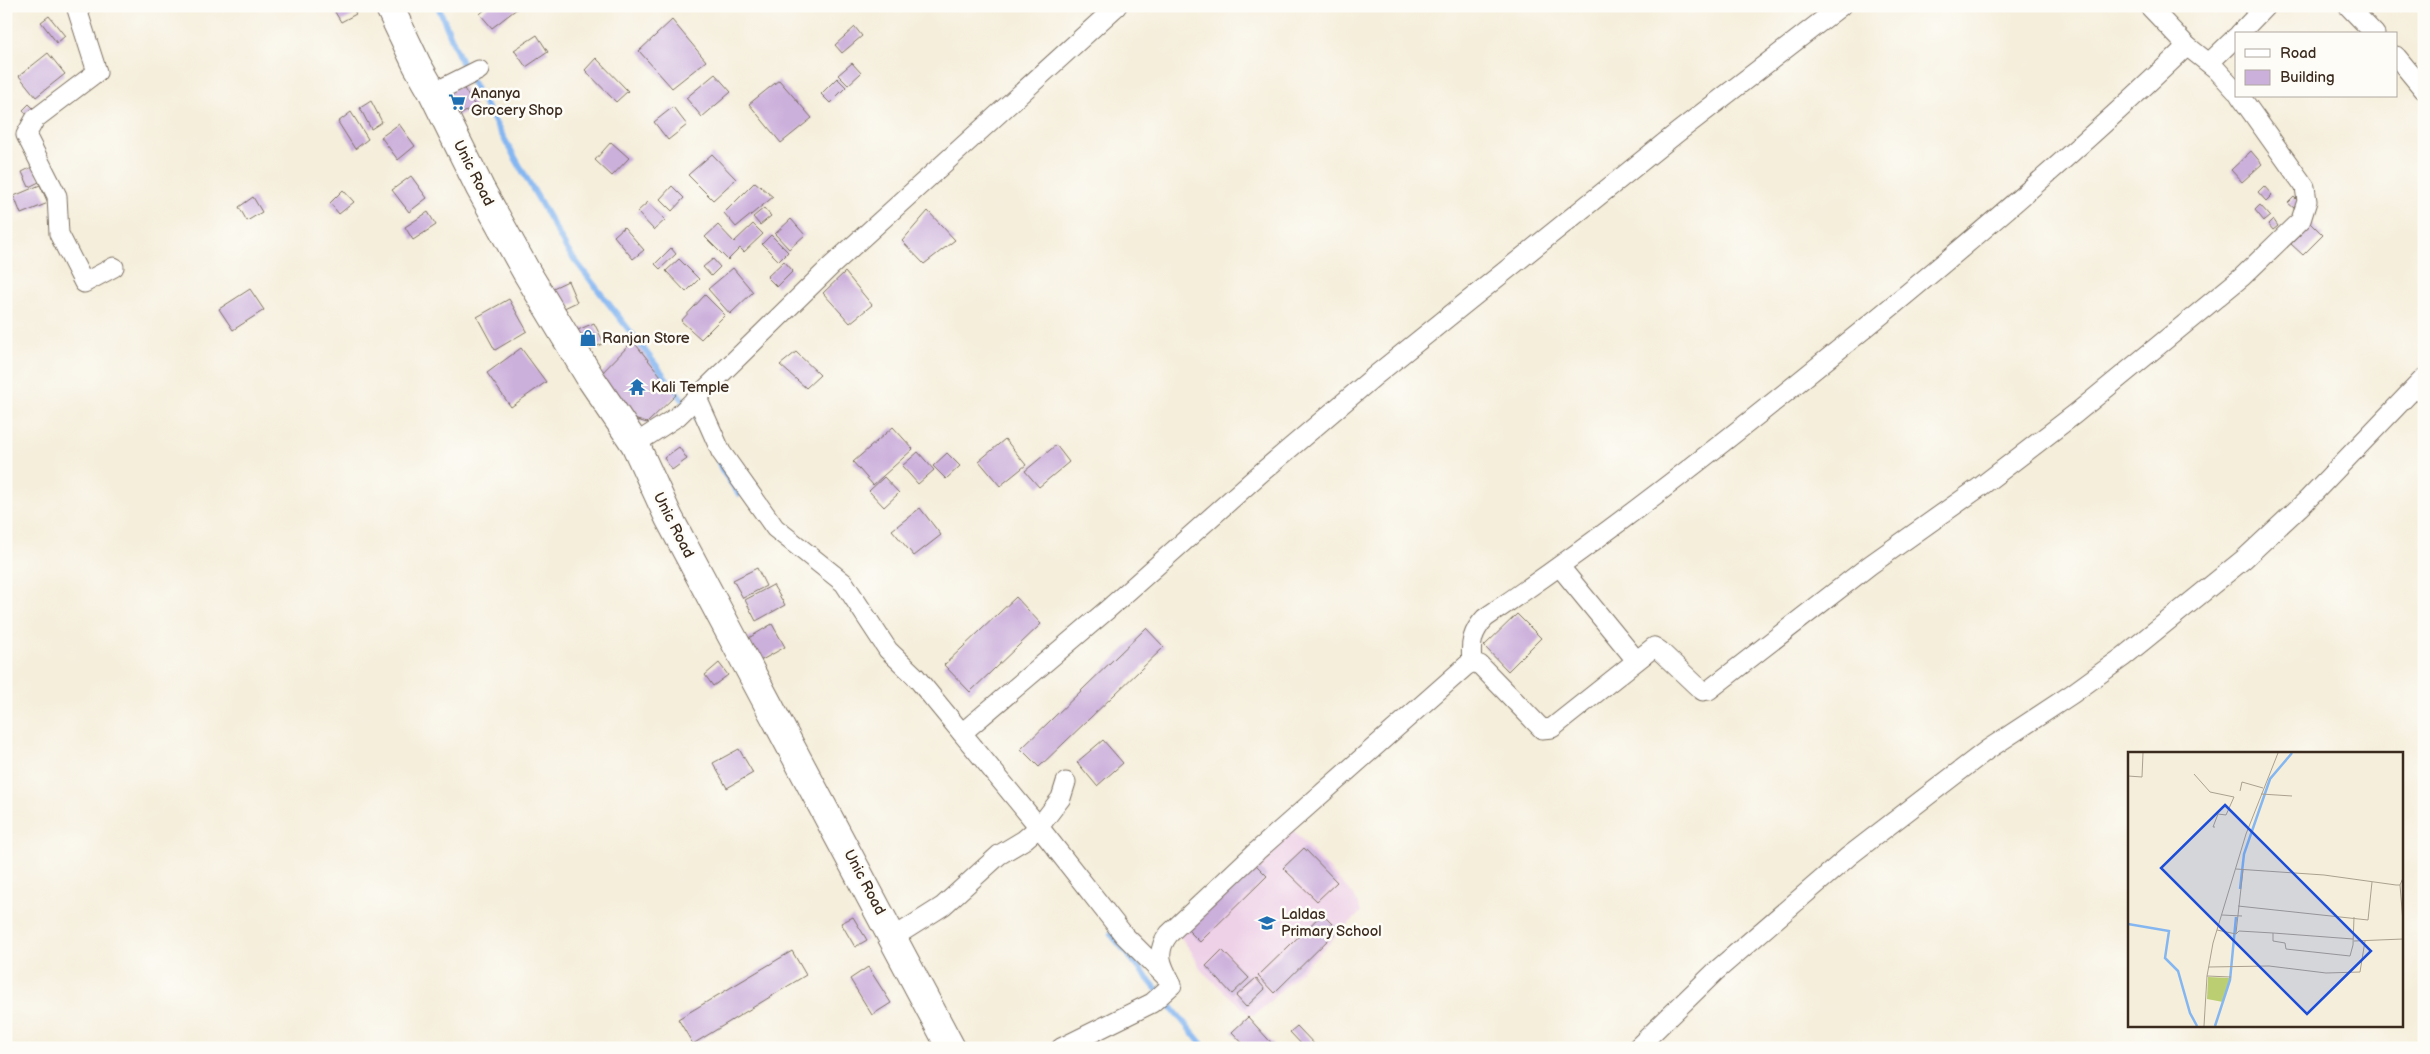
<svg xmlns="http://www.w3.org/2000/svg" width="2430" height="1054" viewBox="0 0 2430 1054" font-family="'Balsamiq Sans',sans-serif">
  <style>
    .built { fill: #eed0e7 }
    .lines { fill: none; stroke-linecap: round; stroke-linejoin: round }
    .stream { stroke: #84b6f1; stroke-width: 6 }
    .building { fill: #ccb0dc }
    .street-casing { stroke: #7c6f60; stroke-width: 21 }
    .secondary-casing { stroke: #7c6f60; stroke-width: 30 }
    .street { stroke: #fff; stroke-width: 19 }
    .secondary { stroke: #fff; stroke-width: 28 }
    .labels { text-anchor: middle; stroke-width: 5; stroke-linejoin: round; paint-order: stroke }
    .poi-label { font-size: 15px; fill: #3b2a1e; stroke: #fdfcf7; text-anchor: start }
    .street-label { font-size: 15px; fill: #3b2a1e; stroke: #fdfcf7 }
    .inset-river { fill: none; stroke: #84b6f1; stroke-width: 2.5 }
    .inset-road { fill: none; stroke: #aba08f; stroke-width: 1 }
    .view { fill: #1d4ed8; fill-opacity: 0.15; stroke: #1d4ed8; stroke-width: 2.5 }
    .inset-edge { fill: none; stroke: #3b2a1e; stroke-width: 2.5 }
  </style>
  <rect width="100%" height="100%" fill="#fdfcf7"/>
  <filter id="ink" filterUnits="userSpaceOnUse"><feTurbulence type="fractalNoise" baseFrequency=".02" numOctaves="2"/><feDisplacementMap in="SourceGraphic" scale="10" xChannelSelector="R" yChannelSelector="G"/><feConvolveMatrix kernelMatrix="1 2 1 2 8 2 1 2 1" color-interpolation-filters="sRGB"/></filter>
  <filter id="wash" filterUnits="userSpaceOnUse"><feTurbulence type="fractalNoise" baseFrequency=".0096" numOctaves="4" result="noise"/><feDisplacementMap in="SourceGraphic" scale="20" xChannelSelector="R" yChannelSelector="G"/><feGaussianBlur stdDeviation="1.12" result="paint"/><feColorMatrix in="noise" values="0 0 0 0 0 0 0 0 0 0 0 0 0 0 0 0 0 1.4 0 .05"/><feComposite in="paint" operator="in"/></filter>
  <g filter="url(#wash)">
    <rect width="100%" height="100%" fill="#f5eedb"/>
    <path class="built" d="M 1292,829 L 1354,896 L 1361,912 L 1265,1006 L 1254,1015 L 1249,1014 L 1202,971 L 1191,951 L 1179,935 Z"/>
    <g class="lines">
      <g class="stream">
        <path d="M 438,6 L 463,66 L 568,251 L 700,422"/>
        <path d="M 718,460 L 722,470 L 739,494"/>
        <path d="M 1111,934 L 1205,1048"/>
      </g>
    </g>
    <g id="blocks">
      <g class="building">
        <path d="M 345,6 L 351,6 L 356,14 L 341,22 L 335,12 Z"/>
        <path d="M 489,6 L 517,6 L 518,8 L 492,28 L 480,14 Z"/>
        <path d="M 49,16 L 65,36 L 57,43 L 41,22 Z"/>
        <path d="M 672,20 L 706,61 L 672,88 L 639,51 Z"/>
        <path d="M 855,27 L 862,36 L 842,53 L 835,45 Z"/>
        <path d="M 537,35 L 548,52 L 526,67 L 514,50 Z"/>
        <path d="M 48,53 L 65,74 L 36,97 L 19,76 Z"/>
        <path d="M 596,58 L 628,91 L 616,102 L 585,70 Z"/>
        <path d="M 852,63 L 861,73 L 848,85 L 838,75 Z"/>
        <path d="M 715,74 L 731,92 L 702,117 L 686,98 Z"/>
        <path d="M 837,78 L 846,87 L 830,103 L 821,94 Z"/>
        <path d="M 779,80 L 812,118 L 781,143 L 749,104 Z"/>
        <path d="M 461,84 L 475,106 L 453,119 L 440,98 Z"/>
        <path d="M 371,101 L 382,122 L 371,129 L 360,108 Z"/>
        <path d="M 29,104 L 35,110 L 28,116 L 23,110 Z"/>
        <path d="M 673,107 L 687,125 L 668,140 L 654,122 Z"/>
        <path d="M 351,112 L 368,139 L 355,149 L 338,122 Z"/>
        <path d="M 399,124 L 415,146 L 398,160 L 381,137 Z"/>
        <path d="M 611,142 L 629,158 L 612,176 L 595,160 Z"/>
        <path d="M 2251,151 L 2262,164 L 2242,182 L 2231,170 Z"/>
        <path d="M 712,154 L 736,179 L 713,200 L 688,175 Z"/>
        <path d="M 34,166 L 41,181 L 29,187 L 22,172 Z"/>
        <path d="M 411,176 L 427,198 L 409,212 L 392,190 Z"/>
        <path d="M 755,182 L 773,197 L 736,227 L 724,213 Z"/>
        <path d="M 40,185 L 48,203 L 21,214 L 14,196 Z"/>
        <path d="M 672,186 L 684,198 L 672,211 L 660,199 Z"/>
        <path d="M 2264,186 L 2272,195 L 2266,201 L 2258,192 Z"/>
        <path d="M 343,190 L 354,202 L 339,214 L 330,203 Z"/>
        <path d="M 253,197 L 262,212 L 247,221 L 239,207 Z"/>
        <path d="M 2294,197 L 2300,203 L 2294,208 L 2288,203 Z"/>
        <path d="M 648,202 L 665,220 L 654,230 L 637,212 Z"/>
        <path d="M 2260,205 L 2270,216 L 2264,221 L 2255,210 Z"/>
        <path d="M 764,208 L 771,216 L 760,225 L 753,217 Z"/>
        <path d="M 928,211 L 955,240 L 924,264 L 902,241 Z"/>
        <path d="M 428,212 L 436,225 L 413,240 L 405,227 Z"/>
        <path d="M 791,219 L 805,235 L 789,249 L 775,234 Z"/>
        <path d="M 2273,219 L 2278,226 L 2273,230 L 2268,224 Z"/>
        <path d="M 2311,223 L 2323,235 L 2303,255 L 2291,244 Z"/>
        <path d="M 753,224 L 763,234 L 744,252 L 740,248 L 728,260 L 705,237 L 718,225 L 734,242 Z"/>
        <path d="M 624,227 L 644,250 L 633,259 L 614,236 Z"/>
        <path d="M 771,235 L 788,252 L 779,261 L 762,244 Z"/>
        <path d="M 671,248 L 676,254 L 660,269 L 655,264 Z"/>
        <path d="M 679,259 L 699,279 L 686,292 L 666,271 Z"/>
        <path d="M 713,259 L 720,267 L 711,276 L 703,267 Z"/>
        <path d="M 784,261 L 793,271 L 777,287 L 767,277 Z"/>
        <path d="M 733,268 L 753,292 L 730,314 L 708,289 Z"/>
        <path d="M 845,272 L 872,305 L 850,323 L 823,293 Z"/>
        <path d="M 568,281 L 577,302 L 560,310 L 551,289 Z"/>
        <path d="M 250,289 L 264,310 L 233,330 L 219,309 Z"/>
        <path d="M 705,295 L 725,315 L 701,339 L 681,321 Z"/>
        <path d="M 509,299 L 527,331 L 495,350 L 477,317 Z"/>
        <path d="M 594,323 L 604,343 L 581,354 L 571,333 Z"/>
        <path d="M 633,341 L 676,395 L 647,423 L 624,416 L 597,378 Z"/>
        <path d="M 521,348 L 546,382 L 511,407 L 487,373 Z"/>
        <path d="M 796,352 L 820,375 L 806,388 L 780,365 Z"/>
        <path d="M 893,427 L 913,449 L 873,485 L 853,462 Z"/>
        <path d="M 1005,439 L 1026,465 L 1000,486 L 979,461 Z"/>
        <path d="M 1056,445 L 1069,462 L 1039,487 L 1025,471 Z"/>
        <path d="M 679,447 L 687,459 L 672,470 L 664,458 Z"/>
        <path d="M 918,452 L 934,470 L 918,484 L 902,466 Z"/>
        <path d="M 947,453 L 960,466 L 946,479 L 933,466 Z"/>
        <path d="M 884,477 L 899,493 L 884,507 L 869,491 Z"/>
        <path d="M 920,508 L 941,535 L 914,556 L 892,530 Z"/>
        <path d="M 757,568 L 766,586 L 743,598 L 733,580 Z"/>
        <path d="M 773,585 L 785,605 L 756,621 L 745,600 Z"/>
        <path d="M 1016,597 L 1041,624 L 970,692 L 944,665 Z"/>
        <path d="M 1517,614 L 1541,638 L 1508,671 L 1484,646 Z"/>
        <path d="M 772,624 L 785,647 L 760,661 L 747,639 Z"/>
        <path d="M 1146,628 L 1164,647 L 1039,767 L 1021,749 Z"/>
        <path d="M 719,663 L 728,675 L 713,686 L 705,675 Z"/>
        <path d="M 1103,740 L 1123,763 L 1097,786 L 1077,762 Z"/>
        <path d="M 739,749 L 753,773 L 727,788 L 713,763 Z"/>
        <path d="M 1304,848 L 1337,882 L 1317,901 L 1283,868 Z"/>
        <path d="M 1250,859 L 1267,876 L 1200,942 L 1184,926 Z"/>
        <path d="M 1322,914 L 1338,930 L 1274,993 L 1258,976 Z"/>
        <path d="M 853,917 L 867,940 L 855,947 L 841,923 Z"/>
        <path d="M 1222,950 L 1249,978 L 1232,994 L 1206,966 Z"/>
        <path d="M 792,951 L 806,975 L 693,1044 L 678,1019 Z"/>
        <path d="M 868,967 L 891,1003 L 872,1015 L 850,979 Z"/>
        <path d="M 1256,978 L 1265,989 L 1246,1007 L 1236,996 Z"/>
        <path d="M 1248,1017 L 1276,1048 L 1247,1048 L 1232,1032 Z"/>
        <path d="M 1297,1026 L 1318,1048 L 1305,1048 L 1290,1032 Z"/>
      </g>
    </g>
  </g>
  <g filter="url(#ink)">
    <use href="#blocks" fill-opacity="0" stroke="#7c6f60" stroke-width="1"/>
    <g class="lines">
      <g class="street-casing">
        <g id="street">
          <path d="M 76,6 L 97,72 L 35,119 L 26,135 L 57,196 L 59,234 L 84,283 L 114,267"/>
          <path d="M 2149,6 L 2187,46 L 2216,69 L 2236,91"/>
          <path d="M 2348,6 L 2375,34"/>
          <path d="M 2239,34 L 2266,6"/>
          <path d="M 2396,56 L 2424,90"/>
          <path d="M 2209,63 L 2236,37"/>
          <path d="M 433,93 L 479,70"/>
          <path d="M 697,398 L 721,452 L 775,528 L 844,583 L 888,650 L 915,676 L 1039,827 L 1124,935 L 1165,976"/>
          <path d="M 635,444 L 678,416 L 830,267 L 1117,6"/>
          <path d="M 1560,567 L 1636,660"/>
          <path d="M 1472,662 C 1470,643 1472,632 1485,618 C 1603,538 1716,449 1826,360 C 1951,259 2072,157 2187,46"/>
          <path d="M 962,733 L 1107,610 L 1262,472 L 1376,375 L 1678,132 L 1841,6"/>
          <path d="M 894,937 L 943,906 L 999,855 L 1024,840 L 1039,827 L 1061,798 L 1066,782"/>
          <path d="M 1061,1048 L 1152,1003 L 1172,985 C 1162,966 1154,953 1169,934 L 1257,851 L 1466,666 L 1472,662 L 1480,665 L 1542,729 L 1552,728 L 1654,647 L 1660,651 L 1699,688 L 1703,691 L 1709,690 L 1870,565 L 1980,487 L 2075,414 L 2242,277 L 2301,220 L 2307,201 L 2305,187 L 2240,96"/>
          <path d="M 1637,1048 L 1716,971 L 1849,856 L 1987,750 L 2072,694 L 2123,657 L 2244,559 L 2306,501 L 2424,378"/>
        </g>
      </g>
      <g class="secondary-casing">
        <path id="secondary" d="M 389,6 L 417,65 L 433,93 L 480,188 L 527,273 L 591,379 L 635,444 L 669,518 L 951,1048"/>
      </g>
      <use href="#street" class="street"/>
      <use href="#secondary" class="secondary"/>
    </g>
  </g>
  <defs>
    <g id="supermarket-bare" transform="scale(1.35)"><path d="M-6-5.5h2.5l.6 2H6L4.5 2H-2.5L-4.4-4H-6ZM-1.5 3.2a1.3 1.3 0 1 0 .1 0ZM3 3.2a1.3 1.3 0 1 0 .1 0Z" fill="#1f6fb2" stroke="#fdfcf7" stroke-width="2.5" paint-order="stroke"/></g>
    <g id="shop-bare" transform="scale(1.35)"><path d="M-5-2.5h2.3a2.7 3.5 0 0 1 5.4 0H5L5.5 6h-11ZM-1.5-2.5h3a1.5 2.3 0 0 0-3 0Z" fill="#1f6fb2" stroke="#fdfcf7" stroke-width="2.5" paint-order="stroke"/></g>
    <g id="temple-bare" transform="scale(1.35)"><path d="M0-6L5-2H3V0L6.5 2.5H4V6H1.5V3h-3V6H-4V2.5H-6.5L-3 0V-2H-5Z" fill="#1f6fb2" stroke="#fdfcf7" stroke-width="2.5" paint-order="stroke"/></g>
    <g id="school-bare" transform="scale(1.35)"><path d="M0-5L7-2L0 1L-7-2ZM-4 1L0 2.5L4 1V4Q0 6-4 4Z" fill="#1f6fb2" stroke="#fdfcf7" stroke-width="2.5" paint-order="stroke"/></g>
  </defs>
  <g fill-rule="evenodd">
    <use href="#supermarket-bare" x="457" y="102"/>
    <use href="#shop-bare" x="588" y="338"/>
    <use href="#temple-bare" x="637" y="387"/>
    <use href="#school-bare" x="1267" y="923"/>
  </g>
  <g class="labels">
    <g class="poi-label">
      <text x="471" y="98">Ananya<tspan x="471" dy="17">Grocery Shop</tspan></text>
      <text x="602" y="343">Ranjan Store</text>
      <text x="651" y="392">Kali Temple</text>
      <text x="1281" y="919">Laldas<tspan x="1281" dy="17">Primary School</tspan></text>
    </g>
    <g class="street-label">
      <text transform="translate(474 173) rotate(63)" y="5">Unic Road</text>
      <text transform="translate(674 525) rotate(63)" y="5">Unic Road</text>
      <text transform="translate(865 882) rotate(62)" y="5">Unic Road</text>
    </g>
  </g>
  <g transform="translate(2128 752)">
    <rect width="275" height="275" fill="#f5eedb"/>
    <path d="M 80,225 L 102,226 L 95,250 L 79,247 Z" fill="#bbcf72"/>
    <path class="inset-river" d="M 112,137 L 116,102 L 142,27 L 164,1M 0,172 L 41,179 L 37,206 L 50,219 L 62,261 L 69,274M 87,274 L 102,228 L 108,165"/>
    <path class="inset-road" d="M 66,22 L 82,40 L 106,45 L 98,63 L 90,62 L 85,75 L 87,75M 0,24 L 14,25 L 15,1M 112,39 L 114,30 L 135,36M 133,42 L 164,44M 108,117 L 196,123 L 268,133 L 272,133 L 275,126M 272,133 L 275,170M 110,154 L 240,168 L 244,130M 94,163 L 114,164M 89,178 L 108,182 L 111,179 L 145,181 L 145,189 L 157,191 L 158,197 L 222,204 L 225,193 L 226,165M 108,181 L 115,118M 145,181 L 225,187M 226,189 L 275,187M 81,215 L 141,214 L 198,221 L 232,220 L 237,189M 79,224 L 103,225M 76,274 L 79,224 L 85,191 L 118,82 L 150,1"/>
    <path class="view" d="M 97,53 L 243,199 L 179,262 L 33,116 Z"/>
    <rect width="275" height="275" class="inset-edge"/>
  </g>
  <rect width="2430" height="1054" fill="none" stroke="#fdfcf7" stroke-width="25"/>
  <rect x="2235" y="32" width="162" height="65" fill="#fdfcf7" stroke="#afa8a0"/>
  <rect x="2245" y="49" width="25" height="8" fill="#ffffff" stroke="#afa8a0"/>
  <text x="2280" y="58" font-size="15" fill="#3b2a1e">Road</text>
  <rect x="2245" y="70" width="25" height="15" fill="#ccb0dc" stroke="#afa8a0"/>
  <text x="2280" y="82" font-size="15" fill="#3b2a1e">Building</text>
</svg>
